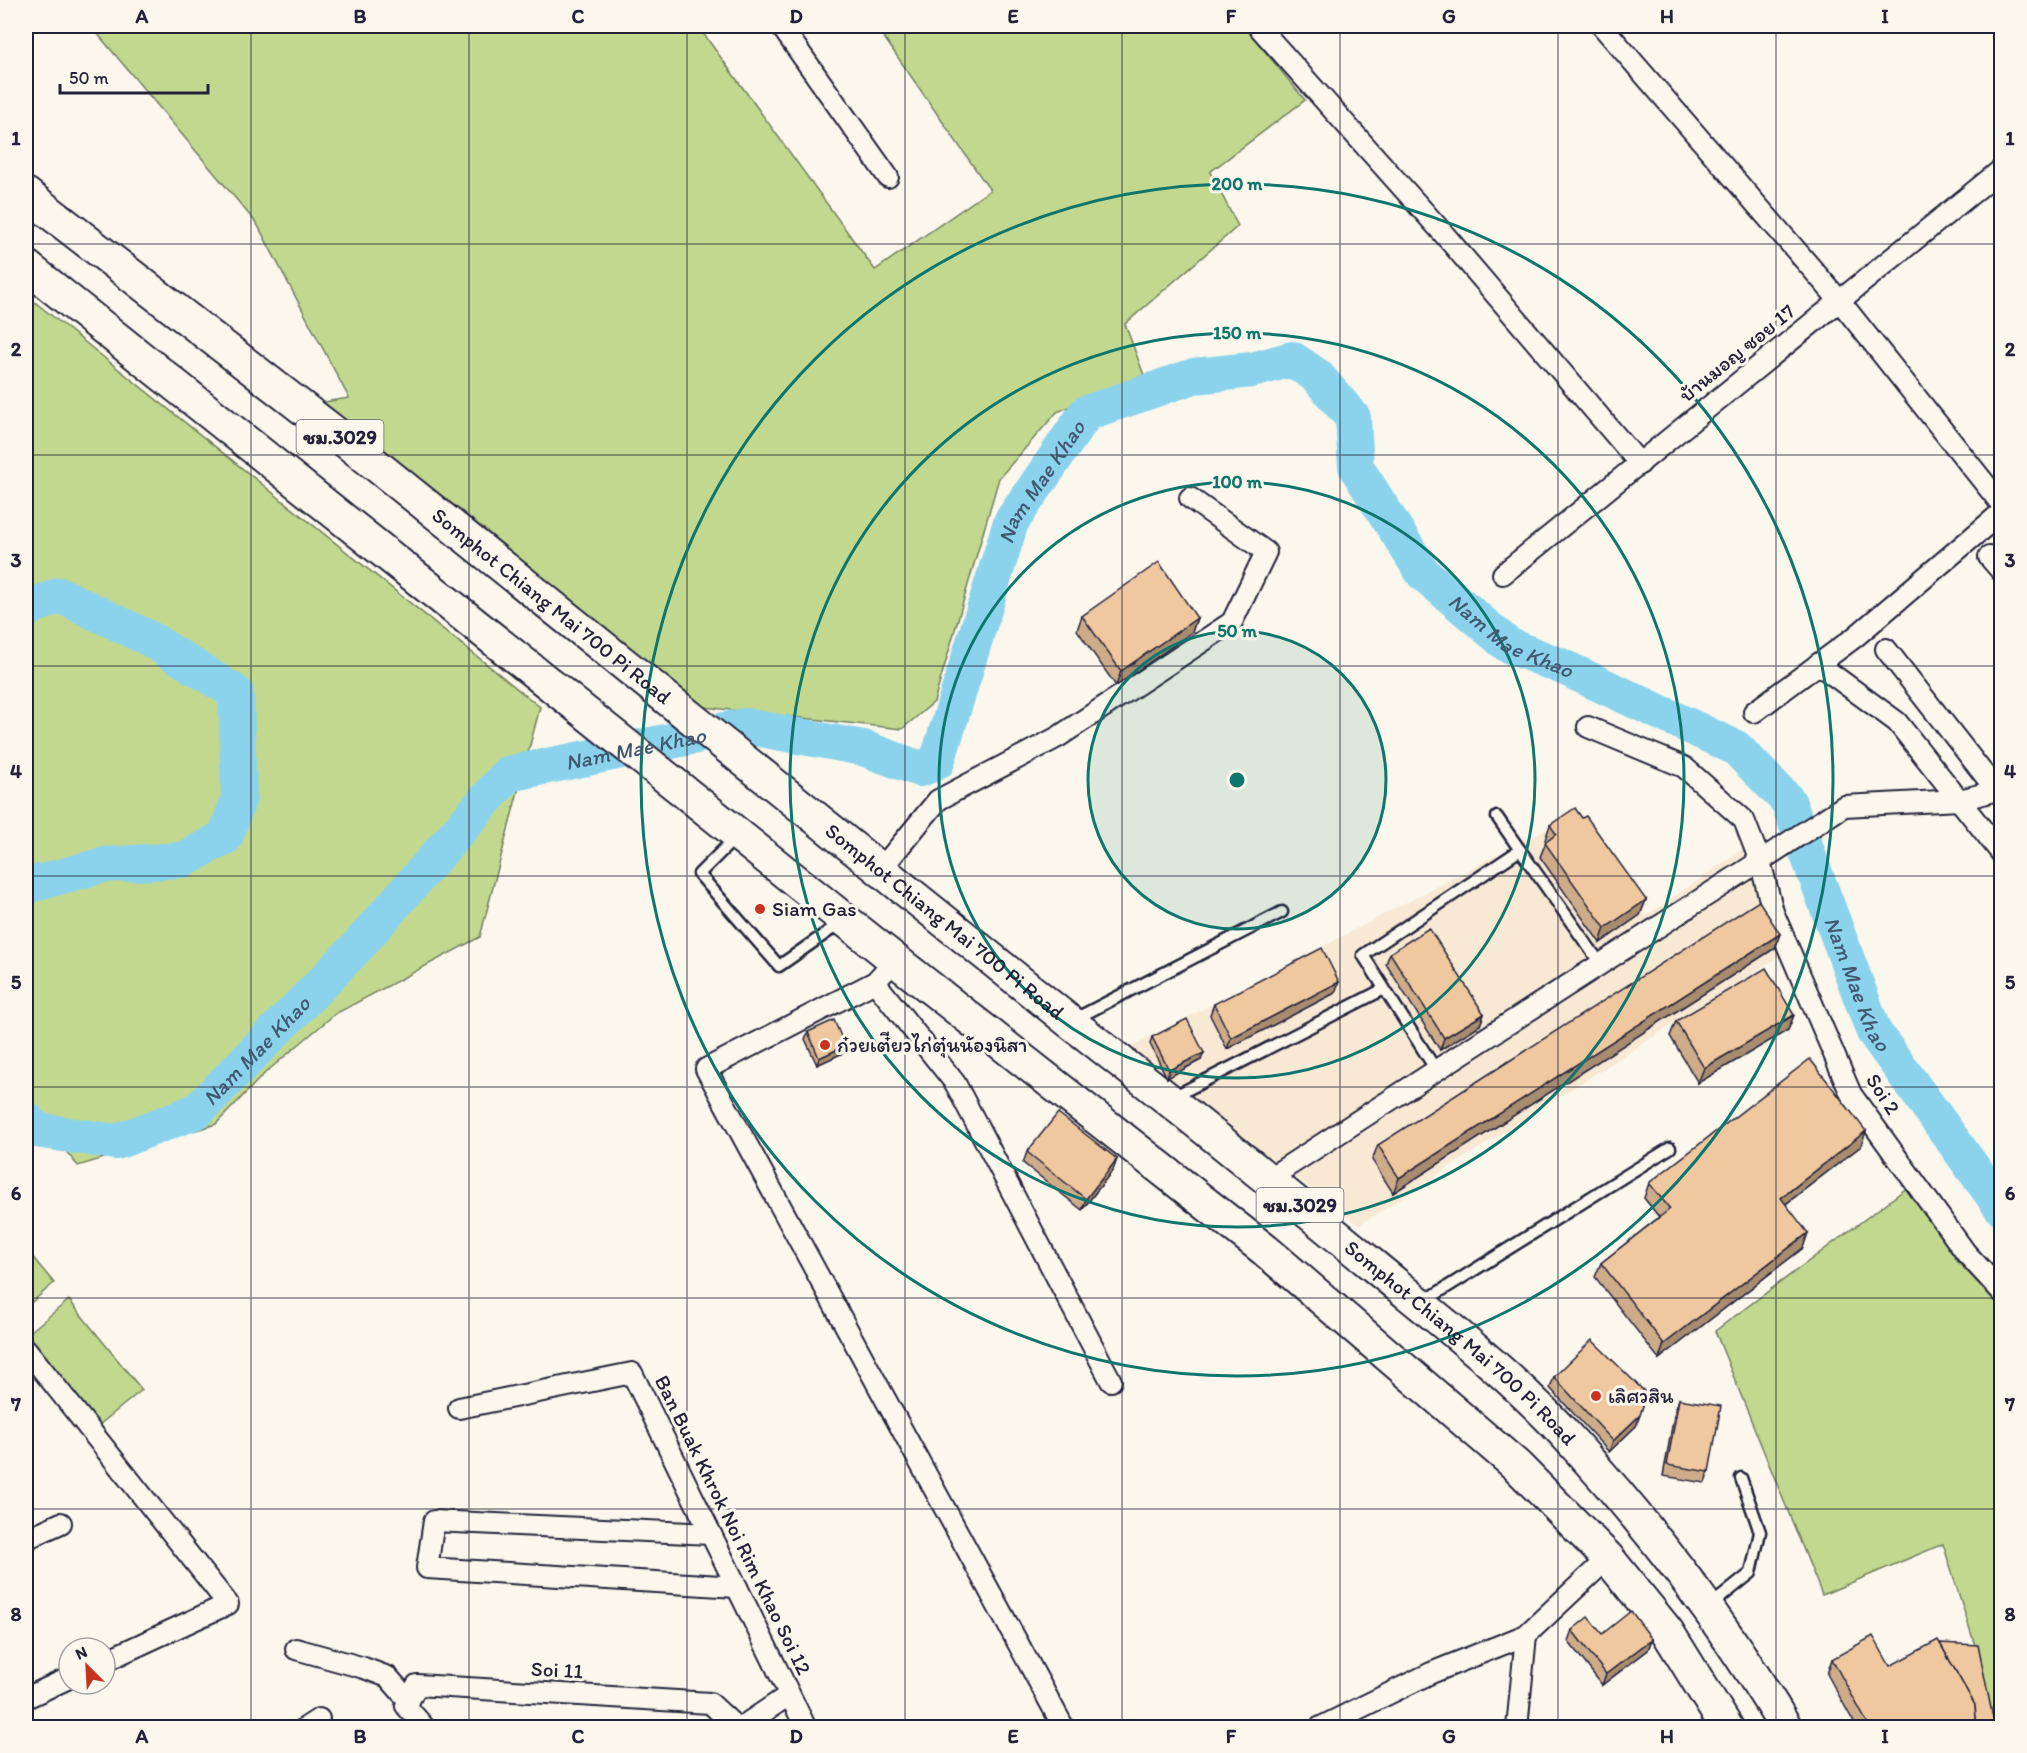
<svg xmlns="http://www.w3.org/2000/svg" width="2027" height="1753" viewBox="0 0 2027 1753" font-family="Itim,'Playpen Sans Thai',sans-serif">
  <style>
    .built { fill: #f8e9d5 }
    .green { fill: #c1d88e; stroke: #727d64; stroke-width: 1.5 }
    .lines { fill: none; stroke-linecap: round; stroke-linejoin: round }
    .river { stroke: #8bd3ed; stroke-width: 36 }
    .lane-casing { stroke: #22223b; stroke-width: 15 }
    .street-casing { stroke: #22223b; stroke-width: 24 }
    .primary-casing { stroke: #22223b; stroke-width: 36 }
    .lane { stroke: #fbf7ec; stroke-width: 10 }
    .street { stroke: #fbf7ec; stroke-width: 20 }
    .primary { stroke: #fbf7ec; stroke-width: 32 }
    .wall { fill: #ceac8a; stroke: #22223b; stroke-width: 1.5 }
    .shaded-wall { fill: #a88c70; stroke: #22223b; stroke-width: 1.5 }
    .building { fill: #f0c8a0; stroke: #22223b; stroke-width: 1.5 }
    .grid { fill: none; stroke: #22223b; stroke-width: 1.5; stroke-opacity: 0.55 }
    .ring { fill: none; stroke: #0f766e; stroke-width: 3 }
    .poi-dot { fill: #c8321e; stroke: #fbf7ec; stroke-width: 2 }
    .labels { text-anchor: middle; stroke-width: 6; stroke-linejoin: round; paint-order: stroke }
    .shield { fill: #fbf7ec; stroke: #636270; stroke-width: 1.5 }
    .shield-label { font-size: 20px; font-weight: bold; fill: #22223b }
    .street-label { font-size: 21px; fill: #22223b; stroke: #fbf7ec }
    .poi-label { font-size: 21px; fill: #22223b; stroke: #fbf7ec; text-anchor: start }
    .water-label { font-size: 22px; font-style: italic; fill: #425770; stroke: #fbf7ec }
    .centre { fill: #0f766e; stroke: #fbf7ec; stroke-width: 3 }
    .ring-label { font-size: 18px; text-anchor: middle; font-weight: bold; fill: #0f766e; stroke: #fbf7ec; stroke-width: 6; stroke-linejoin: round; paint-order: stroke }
    .neatline { fill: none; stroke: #22223b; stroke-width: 2 }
    .grid-label { font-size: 20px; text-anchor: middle; font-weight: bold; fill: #22223b }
  </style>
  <rect width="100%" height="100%" fill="#fbf7ec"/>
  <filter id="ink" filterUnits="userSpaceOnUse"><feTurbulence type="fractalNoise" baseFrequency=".0167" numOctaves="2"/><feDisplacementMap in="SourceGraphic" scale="12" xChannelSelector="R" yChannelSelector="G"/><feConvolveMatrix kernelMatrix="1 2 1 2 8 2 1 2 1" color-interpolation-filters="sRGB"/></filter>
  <g filter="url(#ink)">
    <path class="built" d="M 1575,814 L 1646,916 L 1746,847 L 1780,956 L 1359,1225 L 1127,1049 Z"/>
    <g class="green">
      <path d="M 91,26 L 698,26 L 875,270 L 990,190 L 876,26 L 1244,26 L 1305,100 L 1210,172 L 1238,226 L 1125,324 L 1144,375 L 1057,412 L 999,478 L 934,702 L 902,729 L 704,707 L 318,403 L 349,398 L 257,224 Z"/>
      <path d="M 26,295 L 540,707 L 480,937 L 335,1014 L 265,1073 L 216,1124 L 78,1166 L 26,1103 Z"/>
      <path d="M 1908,1187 L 1958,1262 L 2001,1307 L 2001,1727 L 1994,1727 L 1978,1655 L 1943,1544 L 1822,1595 L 1715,1331 Z"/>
      <path d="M 26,1249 L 54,1283 L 26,1307 Z"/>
      <path d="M 69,1300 L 142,1390 L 99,1425 L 26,1335 Z"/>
    </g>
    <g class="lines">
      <g class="river">
        <path d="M 26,609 L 60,595 L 150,639 L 236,693 L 239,798 L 225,837 L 183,860 L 103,865 L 26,886"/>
        <path id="s1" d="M 26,1119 L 36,1130 L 116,1142 L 197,1111 L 357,947 L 508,774 L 745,726 L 863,748 L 920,769 L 937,762 L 1011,522 L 1086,413 L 1194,376 L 1252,370 L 1292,359 L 1317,376 L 1353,418 L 1356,467 L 1423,573 L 1508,645 L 1563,667 L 1736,748 L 1788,801 L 1874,1032 L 2002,1208"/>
      </g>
      <g class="lane-casing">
        <g id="lane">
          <path d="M 1497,817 L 1520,850"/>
          <path d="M 736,837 L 699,874 L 779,966 L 842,922"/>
          <path d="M 1073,1020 L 1282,912"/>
          <path d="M 1436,1070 L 1363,955 L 1520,850 L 1600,963"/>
          <path d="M 1173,1097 L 1384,989"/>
          <path d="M 1423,1302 L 1670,1148"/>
          <path d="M 1710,1606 L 1751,1573 L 1760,1532 L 1741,1478"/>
        </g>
      </g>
      <g class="street-casing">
        <g id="street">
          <path d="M 781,26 L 888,177"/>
          <path d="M 1258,26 L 1443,233 L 1640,464"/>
          <path d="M 1602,26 L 1839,300 L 2002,505"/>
          <path d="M 1989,557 L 2002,572"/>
          <path d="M 1503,574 L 2002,169"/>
          <path d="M 1886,649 L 1997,791"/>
          <path d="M 1818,664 L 1897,722 L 2002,854"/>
          <path d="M 1754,712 L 1855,637 L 2002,512"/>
          <path d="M 2002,789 L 1960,800 L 1844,806 L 1760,861 L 1773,912 L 1851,1094 L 1966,1253 L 2002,1292"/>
          <path d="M 881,869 L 938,800 L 1058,737 L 1232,622 L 1266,552 L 1190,498"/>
          <path d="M 895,960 L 875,982 L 706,1069 L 1064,1728"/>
          <path d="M 875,982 L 955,1083 L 1111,1381"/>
          <path d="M 1268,1179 L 1760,861 L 1744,820 L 1684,767 L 1588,727"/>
          <path d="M 26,1349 L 228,1604 L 105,1661"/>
          <path d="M 459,1408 L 632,1373 L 806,1728"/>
          <path d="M 711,1534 L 434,1521 L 427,1568 L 737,1587"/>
          <path d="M 26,1539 L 61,1523"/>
          <path d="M 296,1649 L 364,1668 L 388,1677 L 409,1701"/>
          <path d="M 26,1698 L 69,1678"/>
          <path d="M 305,1728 L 319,1719"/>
          <path d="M 425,1728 L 406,1706 L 417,1685 L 710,1703 L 737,1728"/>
          <path d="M 740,1728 L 789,1695"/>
          <path d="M 1319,1728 L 1431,1673 L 1526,1635 L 1608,1558"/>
          <path d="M 1517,1728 L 1526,1635"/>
        </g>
      </g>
      <g class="primary-casing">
        <g id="primary">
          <path id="s2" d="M 26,194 L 366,457 L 1070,1022 C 1173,1102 1274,1184 1375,1267 C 1443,1323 1514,1377 1573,1443 C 1653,1531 1725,1625 1786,1728"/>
          <path d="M 26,266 L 895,960 L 1265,1250 L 1517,1466 L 1608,1558 L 1667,1631 L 1727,1728"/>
        </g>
      </g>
      <use href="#lane" class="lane"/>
      <use href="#street" class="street"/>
      <use href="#primary" class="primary"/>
    </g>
    <g class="wall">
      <path d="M 1082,616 L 1197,618 L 1192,632 L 1116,686 L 1077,630 Z"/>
      <path d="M 1550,825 L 1646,900 L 1640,915 L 1600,943 L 1540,857 L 1546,842 L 1545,840 Z"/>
      <path d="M 1775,948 L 1393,1193 L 1372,1160 L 1378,1145 Z"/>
      <path d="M 1390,953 L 1484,1014 L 1480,1025 L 1440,1050 L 1386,964 Z"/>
      <path d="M 1335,993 L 1227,1049 L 1210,1015 L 1214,1004 Z"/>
      <path d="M 1794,1015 L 1788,1030 L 1698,1083 L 1670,1036 L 1676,1021 Z"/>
      <path d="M 808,1032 L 845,1046 L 843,1053 L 817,1065 L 805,1039 Z"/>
      <path d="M 1152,1037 L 1201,1060 L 1167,1078 L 1150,1044 Z"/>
      <path d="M 1861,1146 L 1786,1204 L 1803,1248 L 1659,1359 L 1595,1277 L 1601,1263 L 1659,1217 L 1644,1198 L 1649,1183 Z"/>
      <path d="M 1027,1152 L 1117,1159 L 1113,1170 L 1082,1210 L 1023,1163 Z"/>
      <path d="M 1554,1377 L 1636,1426 L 1609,1452 L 1550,1388 Z"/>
      <path d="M 1679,1399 L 1709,1472 L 1705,1483 L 1663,1476 L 1675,1410 Z"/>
      <path d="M 1572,1630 L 1602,1634 L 1652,1639 L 1648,1650 L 1602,1685 L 1568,1641 Z"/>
      <path d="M 1832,1659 L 1890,1666 L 1995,1728 L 1857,1728 L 1827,1674 Z"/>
    </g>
    <g class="shaded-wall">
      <path d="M 1197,618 L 1192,632 L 1116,686 L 1121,671 Z"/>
      <path d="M 1646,900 L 1640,915 L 1600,943 L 1605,928 Z"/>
      <path d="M 1780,934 L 1775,948 L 1393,1193 L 1399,1178 Z"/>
      <path d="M 1339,982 L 1335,993 L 1227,1049 L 1231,1038 Z"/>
      <path d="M 1484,1014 L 1480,1025 L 1440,1050 L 1444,1038 Z"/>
      <path d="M 1794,1015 L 1788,1030 L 1698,1083 L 1704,1068 Z"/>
      <path d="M 845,1046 L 843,1053 L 817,1065 L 819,1058 Z"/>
      <path d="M 1204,1053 L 1201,1060 L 1167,1078 L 1169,1070 Z"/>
      <path d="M 1866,1131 L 1861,1146 L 1775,1212 L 1781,1198 Z"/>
      <path d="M 1117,1159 L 1113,1170 L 1082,1210 L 1086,1199 Z"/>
      <path d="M 1808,1233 L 1803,1248 L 1659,1359 L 1664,1344 Z"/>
      <path d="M 1640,1415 L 1636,1426 L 1609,1452 L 1613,1441 Z"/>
      <path d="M 1652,1639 L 1648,1650 L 1602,1685 L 1606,1674 Z"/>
    </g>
    <g class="building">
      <path d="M 1159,562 L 1197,618 L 1121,671 L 1082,616 Z"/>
      <path d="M 1575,808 L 1582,818 L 1586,816 L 1646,900 L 1605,928 L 1545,843 L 1556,834 L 1550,825 Z"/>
      <path d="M 1759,901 L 1780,934 L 1399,1178 L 1378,1145 Z"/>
      <path d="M 1429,928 L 1484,1014 L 1444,1038 L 1390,953 Z"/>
      <path d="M 1322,948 L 1339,982 L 1231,1038 L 1214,1004 Z"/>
      <path d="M 1766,968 L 1794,1015 L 1704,1068 L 1676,1021 Z"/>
      <path d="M 1187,1019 L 1204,1053 L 1169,1070 L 1152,1037 Z"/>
      <path d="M 834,1020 L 845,1046 L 819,1058 L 808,1032 Z"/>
      <path d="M 1810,1059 L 1866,1131 L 1781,1198 L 1808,1233 L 1664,1344 L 1601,1263 L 1670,1209 L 1649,1183 Z"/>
      <path d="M 1058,1113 L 1117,1159 L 1086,1199 L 1027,1152 Z"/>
      <path d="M 1592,1340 L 1647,1394 L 1640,1415 L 1613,1441 L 1554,1377 Z"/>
      <path d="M 1679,1399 L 1721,1406 L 1709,1472 L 1667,1465 Z"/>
      <path d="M 1631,1611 L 1652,1639 L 1606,1674 L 1572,1630 L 1588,1617 L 1602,1634 Z"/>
      <path d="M 1873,1636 L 1890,1666 L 1938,1640 L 1975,1705 L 1977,1728 L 1870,1728 L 1832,1659 Z"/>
      <path d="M 1940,1643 L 1978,1645 L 1995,1728 L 1977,1728 L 1975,1705 Z"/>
    </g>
  </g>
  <path class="grid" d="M 251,26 L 251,1728M 469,26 L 469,1728M 687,26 L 687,1728M 905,26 L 905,1728M 1122,26 L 1122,1728M 1340,26 L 1340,1728M 1558,26 L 1558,1728M 1776,26 L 1776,1728M 26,244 L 2002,244M 26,455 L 2002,455M 26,666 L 2002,666M 26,876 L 2002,876M 26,1087 L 2002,1087M 26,1298 L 2002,1298M 26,1509 L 2002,1509"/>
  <circle cx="1237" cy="780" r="149" fill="#0f766e" fill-opacity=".12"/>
  <g class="ring">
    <circle cx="1237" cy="780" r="149"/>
    <circle cx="1237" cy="780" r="298"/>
    <circle cx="1237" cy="780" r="447"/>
    <circle cx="1237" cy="780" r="596"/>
  </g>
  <g class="poi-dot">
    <circle cx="760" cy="909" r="6"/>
    <circle cx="825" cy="1045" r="6"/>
    <circle cx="1596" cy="1396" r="6"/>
  </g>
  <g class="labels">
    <g class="shield">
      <rect x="296.5" y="420" width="87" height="34" rx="4.5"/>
      <rect x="1256.5" y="1188" width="87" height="34" rx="4.5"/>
    </g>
    <g class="shield-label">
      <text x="340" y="444">ชม.3029</text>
      <text x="1300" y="1212">ชม.3029</text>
    </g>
    <g class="street-label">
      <text transform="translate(1737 353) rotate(-39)" y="7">บ้านมอญ ซอย 17</text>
      <text dy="7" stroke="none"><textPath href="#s2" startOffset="668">Somphot Chiang Mai 700 Pi Road</textPath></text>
      <text dy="7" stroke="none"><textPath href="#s2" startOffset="1172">Somphot Chiang Mai 700 Pi Road</textPath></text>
      <text transform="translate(1883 1094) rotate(57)" y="7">Soi 2</text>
      <text dy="7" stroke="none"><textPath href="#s2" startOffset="1838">Somphot Chiang Mai 700 Pi Road</textPath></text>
      <text transform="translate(733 1525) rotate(64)" y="7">Ban Buak Khrok Noi Rim Khao Soi 12</text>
      <text transform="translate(557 1670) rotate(3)" y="7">Soi 11</text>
    </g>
    <g class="poi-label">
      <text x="772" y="916">Siam Gas</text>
      <text x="837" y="1052">ก๋วยเต๋ียวไก่ตุ๋นนัองนิสา</text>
      <text x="1608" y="1403">เลิศวสิน</text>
    </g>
    <g class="water-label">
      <text dy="8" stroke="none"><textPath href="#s1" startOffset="1383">Nam Mae Khao</textPath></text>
      <text dy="8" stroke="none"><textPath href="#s1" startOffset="2049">Nam Mae Khao</textPath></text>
      <text dy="8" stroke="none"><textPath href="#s1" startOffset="771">Nam Mae Khao</textPath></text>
      <text dy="8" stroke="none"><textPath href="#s1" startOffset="2571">Nam Mae Khao</textPath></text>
      <text dy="8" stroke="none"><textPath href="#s1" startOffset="267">Nam Mae Khao</textPath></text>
    </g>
  </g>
  <circle cx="1237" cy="780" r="9" class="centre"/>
  <g class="ring-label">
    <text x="1237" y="190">200 m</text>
    <text x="1237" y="339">150 m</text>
    <text x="1237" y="488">100 m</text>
    <text x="1237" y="637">50 m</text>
  </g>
  <rect width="2027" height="1753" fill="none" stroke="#fbf7ec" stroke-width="66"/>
  <g transform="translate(87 1666) rotate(336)"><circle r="28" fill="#fbf7ec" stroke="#a4a2a5" stroke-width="1.5"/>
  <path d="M0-4.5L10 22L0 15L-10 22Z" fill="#c8321e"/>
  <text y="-9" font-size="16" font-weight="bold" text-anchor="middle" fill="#22223b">N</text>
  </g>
  <path d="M60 84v9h148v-9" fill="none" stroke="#22223b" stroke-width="3"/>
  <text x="69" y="84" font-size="18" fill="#22223b" stroke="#fbf7ec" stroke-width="4.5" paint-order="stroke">50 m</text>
  <rect x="33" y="33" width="1961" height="1687" class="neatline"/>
  <g class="grid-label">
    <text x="142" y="23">A</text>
    <text x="360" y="23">B</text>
    <text x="578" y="23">C</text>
    <text x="796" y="23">D</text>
    <text x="1013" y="23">E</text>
    <text x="1231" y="23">F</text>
    <text x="1449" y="23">G</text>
    <text x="1667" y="23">H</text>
    <text x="1885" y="23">I</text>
    <text x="16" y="145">1</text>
    <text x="2010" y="145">1</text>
    <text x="16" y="356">2</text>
    <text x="2010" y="356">2</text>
    <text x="16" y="567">3</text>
    <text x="2010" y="567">3</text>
    <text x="16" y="778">4</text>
    <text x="2010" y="778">4</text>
    <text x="16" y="989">5</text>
    <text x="2010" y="989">5</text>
    <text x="16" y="1200">6</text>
    <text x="2010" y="1200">6</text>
    <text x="16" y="1411">7</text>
    <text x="2010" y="1411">7</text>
    <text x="16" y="1621">8</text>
    <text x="2010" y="1621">8</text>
    <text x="142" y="1743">A</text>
    <text x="360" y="1743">B</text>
    <text x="578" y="1743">C</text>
    <text x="796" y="1743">D</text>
    <text x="1013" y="1743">E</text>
    <text x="1231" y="1743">F</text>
    <text x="1449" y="1743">G</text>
    <text x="1667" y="1743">H</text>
    <text x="1885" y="1743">I</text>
  </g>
</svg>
